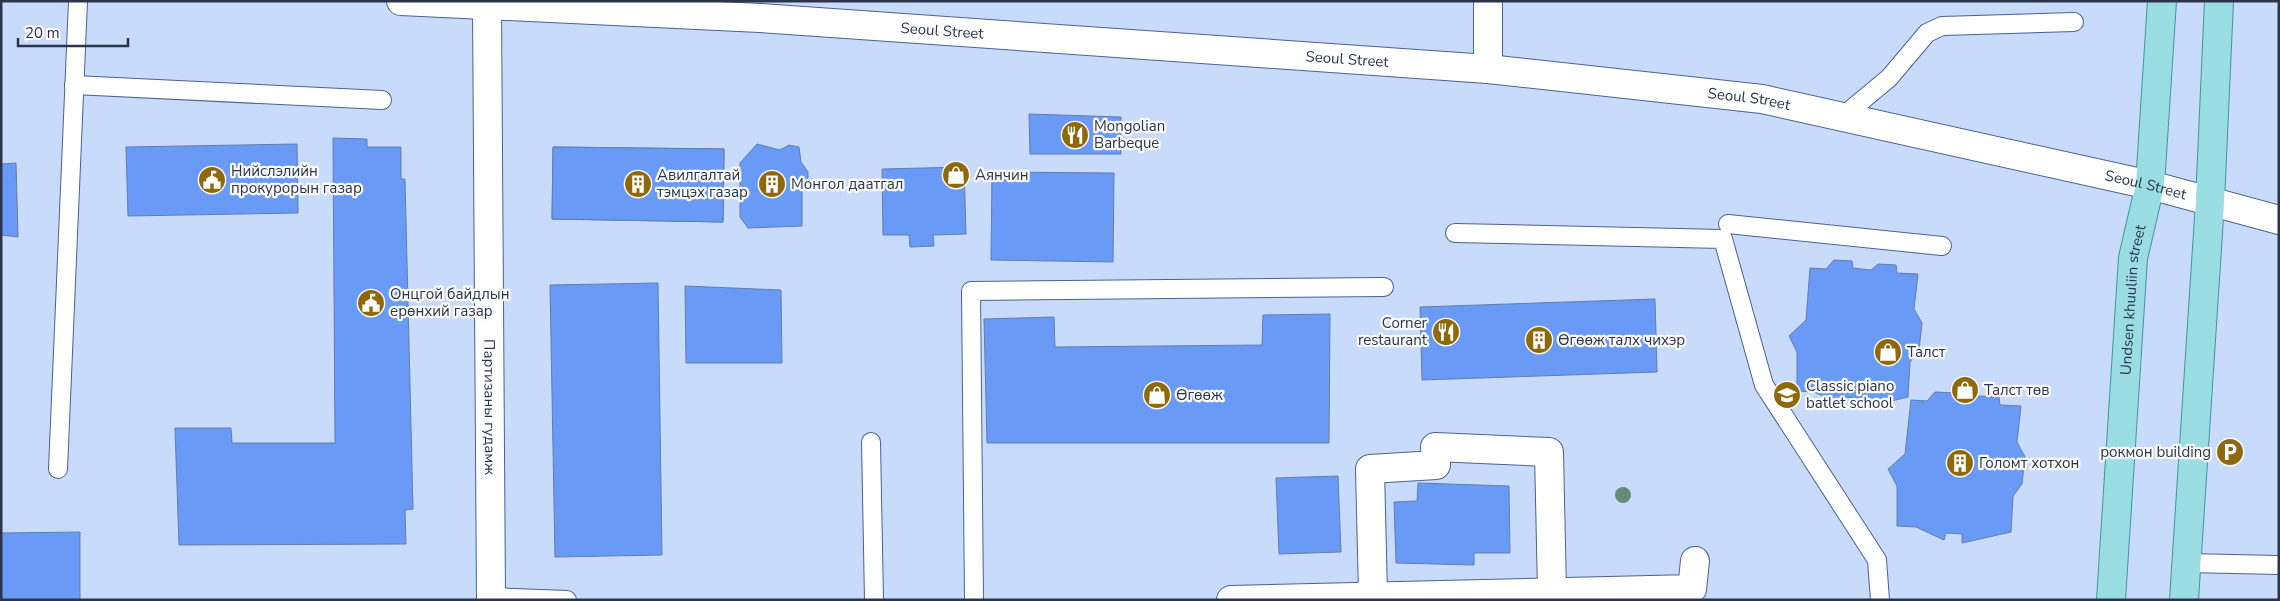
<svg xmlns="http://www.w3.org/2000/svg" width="2280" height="601" viewBox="0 0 2280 601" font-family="'Nunito Sans',sans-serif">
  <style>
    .building { fill: #699af6; stroke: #637eb0 }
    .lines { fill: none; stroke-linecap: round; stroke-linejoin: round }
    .lane-casing { stroke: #486292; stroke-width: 20 }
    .street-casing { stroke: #486292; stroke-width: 30 }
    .secondary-casing { stroke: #486292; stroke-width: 30 }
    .primary-casing { stroke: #4793a0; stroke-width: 30 }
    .lane { stroke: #fff; stroke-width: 18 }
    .street { stroke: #fff; stroke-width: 28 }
    .secondary { stroke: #fff; stroke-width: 28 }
    .primary { stroke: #9adde2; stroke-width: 28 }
    .tree { fill: #658b79 }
    .labels { text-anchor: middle; stroke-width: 4.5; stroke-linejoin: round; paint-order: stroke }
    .street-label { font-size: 15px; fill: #2a354b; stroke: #fbfbfb }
    .poi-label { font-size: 15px; fill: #2a354b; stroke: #fbfbfb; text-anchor: start }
  </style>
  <rect width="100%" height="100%" fill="#c8dbfb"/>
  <g class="building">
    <path d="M 1029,114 L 1121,117 L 1121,154 L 1030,154 Z"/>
    <path d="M 333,138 L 367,139 L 367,147 L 401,147 L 401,179 L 405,179 L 413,509 L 405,510 L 406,544 L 179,545 L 175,428 L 231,428 L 232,443 L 335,443 Z"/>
    <path d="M 297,144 L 298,213 L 128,216 L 126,147 Z"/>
    <path d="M 757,144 L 780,150 L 789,145 L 799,147 L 801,162 L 808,172 L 808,181 L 802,186 L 802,226 L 748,228 L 740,217 L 740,163 Z"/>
    <path d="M 553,147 L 724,149 L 723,222 L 552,219 Z"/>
    <path d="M 553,147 L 724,149 L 723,222 L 552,219 Z"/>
    <path d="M 16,163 L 18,237 L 1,235 L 1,164 Z"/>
    <path d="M 964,167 L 966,234 L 933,235 L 934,246 L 910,247 L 909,235 L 883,235 L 882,169 Z"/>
    <path d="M 992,172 L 1114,173 L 1113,262 L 991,260 Z"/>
    <path d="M 1834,260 L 1852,261 L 1853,268 L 1871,270 L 1878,264 L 1896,265 L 1897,273 L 1918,274 L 1914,309 L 1922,323 L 1919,350 L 1910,362 L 1908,397 L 1862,408 L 1863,398 L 1843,397 L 1841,404 L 1814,392 L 1797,391 L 1797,352 L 1789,336 L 1806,320 L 1810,268 L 1826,269 Z"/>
    <path d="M 658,283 L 662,555 L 555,557 L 550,285 Z"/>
    <path d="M 685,286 L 781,290 L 782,363 L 686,363 Z"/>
    <path d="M 1655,299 L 1657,372 L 1422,380 L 1420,307 Z"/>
    <path d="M 1330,314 L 1329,443 L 987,443 L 984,319 L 1054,317 L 1055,347 L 1262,345 L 1263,315 Z"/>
    <path d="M 1935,392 L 1955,393 L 1956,400 L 1972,402 L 1979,396 L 1999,397 L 2000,405 L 2021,406 L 2017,442 L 2025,457 L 2022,484 L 2013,496 L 2011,532 L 1962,543 L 1962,534 L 1946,533 L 1944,540 L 1916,527 L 1897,526 L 1897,486 L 1888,469 L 1905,454 L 1911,400 L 1927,401 Z"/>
    <path d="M 1338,476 L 1341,552 L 1279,554 L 1276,478 Z"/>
    <path d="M 1418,483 L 1509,486 L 1510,553 L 1474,553 L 1474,565 L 1396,563 L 1394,502 L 1417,501 Z"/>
    <path d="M 80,532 L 80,600 L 1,600 L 1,533 Z"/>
  </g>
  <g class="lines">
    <g class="lane-casing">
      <g id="lane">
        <path d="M 74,85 L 382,100"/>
        <path d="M 1842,117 L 1889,78 L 1927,33 L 1942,26 L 2074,22"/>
        <path d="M 1728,224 L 1942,246"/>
        <path d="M 1455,233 L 1723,239 L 1764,385 L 1877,560 L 1880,600"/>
        <path d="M 871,442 L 874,600"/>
        <path d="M 58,469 L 78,1"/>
        <path d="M 2186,563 L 2279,565"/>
        <path d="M 491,597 L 567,600"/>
        <path d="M 974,600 L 971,291 L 1384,287"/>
      </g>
    </g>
    <g class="street-casing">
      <g id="street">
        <path d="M 1488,69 L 1488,1"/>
        <path d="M 1373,595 L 1370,469 L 1436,465 L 1435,447 L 1549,452 L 1552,591"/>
        <path d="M 1231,600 L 1692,589 L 1695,561"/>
      </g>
    </g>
    <g class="secondary-casing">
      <g id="secondary">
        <path id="s1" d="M 401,1 L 760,18 L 1488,69 L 1762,99 L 2150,185 L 2279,220"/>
        <path id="s2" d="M 487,5 L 491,600"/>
      </g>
    </g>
    <g class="primary-casing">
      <g id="primary">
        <path id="s3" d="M 2111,600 L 2133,258 L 2150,185 L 2162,1"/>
        <path d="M 2184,600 L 2210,202 L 2219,1"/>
      </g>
    </g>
    <use href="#lane" class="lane"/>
    <use href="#street" class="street"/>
    <use href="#secondary" class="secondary"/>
    <use href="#primary" class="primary"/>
  </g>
  <circle class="tree" cx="1623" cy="495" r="8"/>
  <defs>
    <g id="restaurant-disc" transform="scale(1.4375)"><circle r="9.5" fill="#8e680b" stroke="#fbfbfb"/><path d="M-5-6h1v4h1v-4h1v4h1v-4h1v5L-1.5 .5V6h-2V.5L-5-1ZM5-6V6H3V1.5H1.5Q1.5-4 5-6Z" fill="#fff"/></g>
    <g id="shop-disc" transform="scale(1.4375)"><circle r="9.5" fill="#8e680b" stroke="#fbfbfb"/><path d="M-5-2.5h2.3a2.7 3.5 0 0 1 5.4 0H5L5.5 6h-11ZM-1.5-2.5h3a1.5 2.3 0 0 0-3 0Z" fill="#fff"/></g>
    <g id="civic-disc" transform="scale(1.4375)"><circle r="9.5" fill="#8e680b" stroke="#fbfbfb"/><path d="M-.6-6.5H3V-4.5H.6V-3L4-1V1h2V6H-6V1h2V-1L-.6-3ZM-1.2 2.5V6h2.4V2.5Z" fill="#fff"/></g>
    <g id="building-disc" transform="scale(1.4375)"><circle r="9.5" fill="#8e680b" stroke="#fbfbfb"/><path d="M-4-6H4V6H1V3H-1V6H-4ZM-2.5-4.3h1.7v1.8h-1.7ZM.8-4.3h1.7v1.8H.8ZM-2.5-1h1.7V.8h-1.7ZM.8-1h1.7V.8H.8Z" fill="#fff"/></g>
    <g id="school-disc" transform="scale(1.4375)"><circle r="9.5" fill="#8e680b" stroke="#fbfbfb"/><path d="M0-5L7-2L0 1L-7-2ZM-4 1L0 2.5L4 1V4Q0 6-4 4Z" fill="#fff"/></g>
    <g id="parking-disc" transform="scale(1.4375)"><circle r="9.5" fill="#8e680b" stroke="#fbfbfb"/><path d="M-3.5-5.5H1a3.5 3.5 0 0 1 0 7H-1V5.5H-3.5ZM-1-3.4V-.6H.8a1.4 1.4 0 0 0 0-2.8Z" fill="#fff"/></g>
  </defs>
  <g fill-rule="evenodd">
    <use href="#restaurant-disc" x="1075" y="135"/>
    <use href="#shop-disc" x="956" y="175"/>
    <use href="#civic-disc" x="212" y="180"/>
    <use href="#building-disc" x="638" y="184"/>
    <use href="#building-disc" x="772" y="184"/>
    <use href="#civic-disc" x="371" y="303"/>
    <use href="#restaurant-disc" x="1446" y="332"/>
    <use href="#building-disc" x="1539" y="340"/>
    <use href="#shop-disc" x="1888" y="352"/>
    <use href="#shop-disc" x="1965" y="390"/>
    <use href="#shop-disc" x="1157" y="395"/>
    <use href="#school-disc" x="1787" y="395"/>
    <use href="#parking-disc" x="2230" y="452"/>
    <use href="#building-disc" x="1960" y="463"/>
  </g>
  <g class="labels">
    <g class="street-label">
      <text dy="5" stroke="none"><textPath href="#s1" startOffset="542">Seoul Street</textPath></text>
      <text dy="5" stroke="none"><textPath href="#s1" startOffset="948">Seoul Street</textPath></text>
      <text dy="5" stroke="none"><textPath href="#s1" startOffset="1352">Seoul Street</textPath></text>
      <text dy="5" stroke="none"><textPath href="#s1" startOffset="1758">Seoul Street</textPath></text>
      <text dy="5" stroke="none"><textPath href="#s3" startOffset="301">Undsen khuuliin street</textPath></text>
      <text dy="5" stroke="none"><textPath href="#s2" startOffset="402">Партизаны гудамж</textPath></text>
    </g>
    <g class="poi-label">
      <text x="1094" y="131">Mongolian<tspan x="1094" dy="17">Barbeque</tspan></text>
      <text x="231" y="176">Нийслэлийн<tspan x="231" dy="17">прокурорын газар</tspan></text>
      <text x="657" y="180">Авилгалтай<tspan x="657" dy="17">тэмцэх газар</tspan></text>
      <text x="975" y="180">Аянчин</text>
      <text x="791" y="189">Монгол даатгал</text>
      <text x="390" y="299">Онцгой байдлын<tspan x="390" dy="17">ерөнхий газар</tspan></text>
      <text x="1427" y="328" text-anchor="end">Corner<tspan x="1427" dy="17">restaurant</tspan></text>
      <text x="1558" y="345">Өгөөж талх чихэр</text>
      <text x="1907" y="357">Талст</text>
      <text x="1806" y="391">Classic piano<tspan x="1806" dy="17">batlet school</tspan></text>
      <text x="1984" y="395">Талст төв</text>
      <text x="1176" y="400">Өгөөж</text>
      <text x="2211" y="457" text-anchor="end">рокмон building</text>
      <text x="1979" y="468">Голомт хотхон</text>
    </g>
  </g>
  <rect width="2280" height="601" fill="none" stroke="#2a354b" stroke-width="5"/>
  <path d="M18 38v8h110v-8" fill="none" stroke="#2a354b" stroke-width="2.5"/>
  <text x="25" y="38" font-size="15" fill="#2a354b" stroke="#fbfbfb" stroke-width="4" paint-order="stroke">20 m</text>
</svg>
